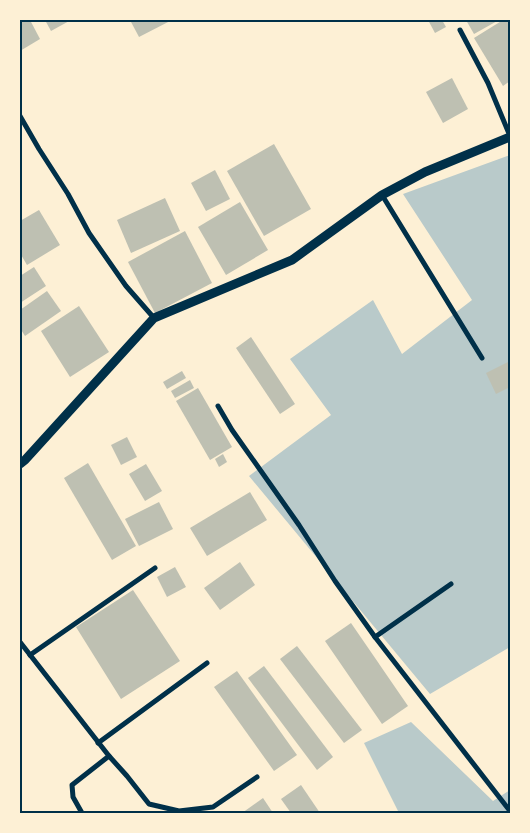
<svg xmlns="http://www.w3.org/2000/svg" width="530" height="833" viewBox="0 0 530 833" font-family="Ubuntu,sans-serif">
  <style>
    .green { fill: #b9caca }
    .building { fill: #bec0b2 }
    .lines { fill: none; stroke-linecap: round; stroke-linejoin: round }
    .minor { stroke: #003049; stroke-width: 5 }
    .tertiary { stroke: #003049; stroke-width: 9 }
    .neatline { fill: none; stroke: #003049; stroke-width: 2 }
  </style>
  <rect width="100%" height="100%" fill="#fdf0d5"/>
  <g class="green">
    <path d="M 510,155 L 510,647 L 430,694 L 249,476 L 331,415 L 290,359 L 373,300 L 402,354 L 472,300 L 403,194 Z"/>
    <path d="M 411,722 L 493,801 L 510,790 L 510,813 L 399,813 L 364,743 Z"/>
  </g>
  <g class="building">
    <path d="M 20,20 L 30,20 L 40,39 L 20,51 Z"/>
    <path d="M 45,20 L 71,20 L 51,31 Z"/>
    <path d="M 130,20 L 172,20 L 139,37 Z"/>
    <path d="M 428,20 L 442,20 L 446,27 L 435,33 Z"/>
    <path d="M 466,20 L 499,20 L 474,34 Z"/>
    <path d="M 503,20 L 510,20 L 510,81 L 503,86 L 474,38 Z"/>
    <path d="M 452,78 L 468,109 L 443,123 L 426,92 Z"/>
    <path d="M 274,144 L 311,209 L 264,236 L 227,171 Z"/>
    <path d="M 215,170 L 230,199 L 206,211 L 191,183 Z"/>
    <path d="M 165,198 L 180,231 L 131,253 L 117,220 Z"/>
    <path d="M 240,202 L 268,250 L 226,275 L 198,227 Z"/>
    <path d="M 39,210 L 60,245 L 27,265 L 20,253 L 20,221 Z"/>
    <path d="M 185,231 L 212,283 L 155,313 L 128,262 Z"/>
    <path d="M 34,267 L 46,286 L 20,303 L 20,276 Z"/>
    <path d="M 47,291 L 61,311 L 25,336 L 20,328 L 20,310 Z"/>
    <path d="M 79,306 L 109,352 L 70,377 L 41,331 Z"/>
    <path d="M 251,337 L 295,404 L 280,414 L 236,348 Z"/>
    <path d="M 510,361 L 510,387 L 496,394 L 486,373 Z"/>
    <path d="M 182,371 L 186,378 L 167,389 L 163,382 Z"/>
    <path d="M 190,380 L 194,388 L 175,398 L 171,391 Z"/>
    <path d="M 198,388 L 232,447 L 210,460 L 176,401 Z"/>
    <path d="M 127,437 L 137,457 L 121,465 L 111,445 Z"/>
    <path d="M 223,454 L 227,462 L 219,467 L 215,459 Z"/>
    <path d="M 88,463 L 136,546 L 112,560 L 64,478 Z"/>
    <path d="M 146,464 L 162,491 L 145,501 L 129,474 Z"/>
    <path d="M 250,492 L 267,520 L 207,556 L 190,528 Z"/>
    <path d="M 159,502 L 173,529 L 139,546 L 125,519 Z"/>
    <path d="M 240,562 L 255,585 L 220,610 L 204,588 Z"/>
    <path d="M 175,567 L 186,587 L 167,597 L 157,577 Z"/>
    <path d="M 133,590 L 180,661 L 121,699 L 76,627 Z"/>
    <path d="M 351,623 L 408,706 L 382,724 L 325,641 Z"/>
    <path d="M 297,646 L 362,730 L 344,743 L 280,659 Z"/>
    <path d="M 264,666 L 333,757 L 317,770 L 248,678 Z"/>
    <path d="M 237,671 L 297,755 L 274,771 L 214,687 Z"/>
    <path d="M 301,785 L 320,813 L 291,813 L 281,799 Z"/>
    <path d="M 263,798 L 273,813 L 242,813 Z"/>
  </g>
  <g class="lines">
    <g class="minor">
      <path d="M 460,30 L 488,83 L 510,136"/>
      <path d="M 20,116 L 39,149 L 68,194 L 89,233 L 126,286 L 154,318"/>
      <path d="M 382,195 L 482,358"/>
      <path d="M 218,406 L 232,430 L 299,525 L 335,581 L 375,637 L 510,811"/>
      <path d="M 375,637 L 451,584"/>
      <path d="M 20,642 L 109,756 L 72,785 L 73,797 L 82,813"/>
      <path d="M 30,655 L 155,568"/>
      <path d="M 98,743 L 207,663"/>
      <path d="M 109,756 L 127,776 L 149,804 L 179,811 L 213,807 L 257,777"/>
    </g>
    <path class="tertiary" d="M 20,464 L 25,460 L 154,318 L 292,260 L 382,195 L 425,172 L 510,137"/>
  </g>
  <rect width="530" height="833" fill="none" stroke="#fdf0d5" stroke-width="42"/>
  <rect x="21" y="21" width="488" height="791" class="neatline"/>
</svg>
